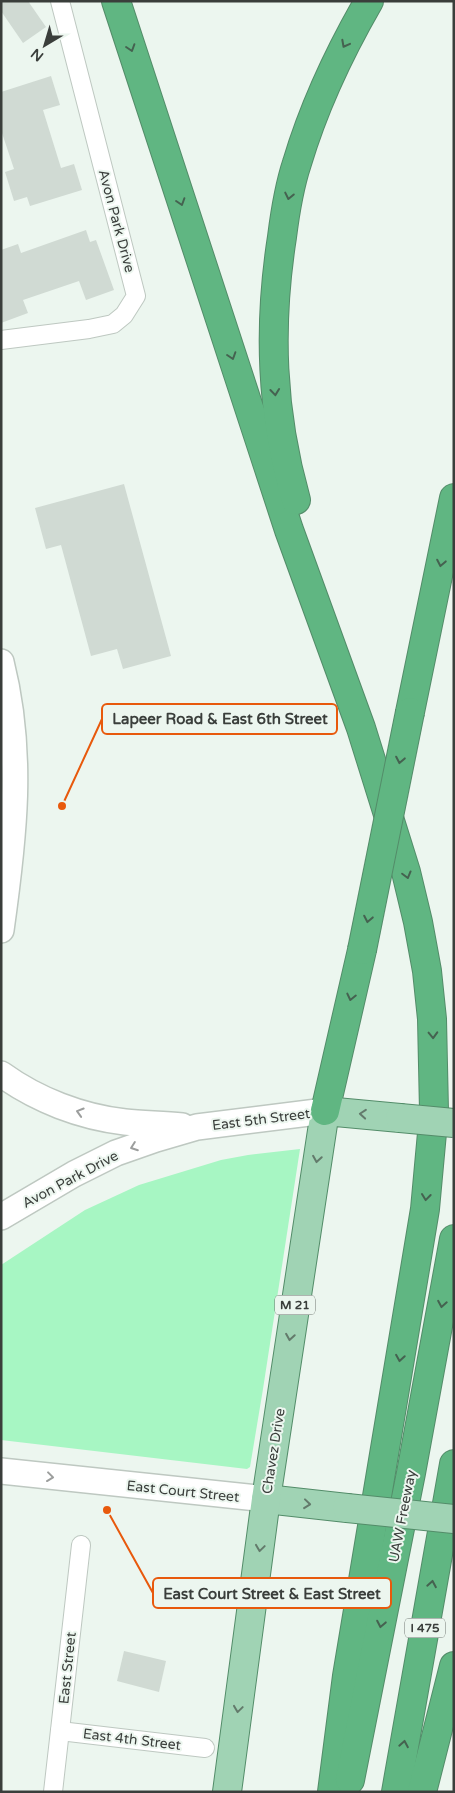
<svg xmlns="http://www.w3.org/2000/svg" width="455" height="1793" viewBox="0 0 455 1793" font-family="'Varela Round',sans-serif">
  <style>
    .green { fill: #a7f6c3 }
    .building { fill: #d0dad3 }
    .lines { fill: none; stroke-linecap: round; stroke-linejoin: round }
    .minor-casing { stroke: #bec8c1; stroke-width: 20 }
    .secondary-casing { stroke: #bec8c1; stroke-width: 28 }
    .primary-casing { stroke: #538c69; stroke-width: 30 }
    .motorway-casing { stroke: #538c69; stroke-width: 30 }
    .minor { stroke: #fff; stroke-width: 18 }
    .secondary { stroke: #fff; stroke-width: 25 }
    .primary { stroke: #a0d3b4; stroke-width: 28 }
    .motorway { stroke: #60b682; stroke-width: 28 }
    .primary-bridge-casing { stroke: #538c69; stroke-width: 30; stroke-linecap: butt }
    .motorway-bridge-casing { stroke: #538c69; stroke-width: 30; stroke-linecap: butt }
    .primary-bridge { stroke: #a0d3b4; stroke-width: 28 }
    .motorway-bridge { stroke: #60b682; stroke-width: 28 }
    .oneway { stroke: #456250 }
    .oneway2 { stroke: #9c9e9d }
    .oneway3 { stroke: #637a6b }
    .labels { text-anchor: middle; stroke-width: 4; stroke-linejoin: round; paint-order: stroke }
    .shield { fill: #ecf6ef; stroke: #6f7571; stroke-width: 1 }
    .shield-label { font-size: 12px; font-weight: bold; fill: #3a3e3b }
    .street-label { font-size: 14px; fill: #3a3e3b; stroke: #ecf6ef }
    .leader { fill: none; stroke: #e8590c; stroke-width: 2 }
    .callout-dot { fill: #e8590c; stroke: #ecf6ef; stroke-width: 2 }
    .callout { fill: #ecf6ef; stroke: #e8590c; stroke-width: 2 }
    .callout-label { font-size: 15px; text-anchor: middle; font-weight: bold; fill: #3a3e3b }
  </style>
  <rect width="100%" height="100%" fill="#ecf6ef"/>
  <path class="green" d="M 300,1149 L 263,1389 L 250,1467 L 247,1469 L 1,1440 L 1,1265 L 85,1210 L 139,1185 L 221,1160 L 248,1155 Z"/>
  <g class="building">
    <path d="M 1,1 L 28,1 L 46,27 L 23,43 L 1,11 Z"/>
    <path d="M 51,76 L 60,105 L 43,110 L 61,168 L 74,164 L 82,190 L 30,206 L 27,197 L 14,201 L 5,172 L 14,169 L 1,130 L 1,92 Z"/>
    <path d="M 86,230 L 90,242 L 96,240 L 114,290 L 86,300 L 79,281 L 23,300 L 28,313 L 1,323 L 1,250 L 18,244 L 21,253 Z"/>
    <path d="M 124,484 L 171,656 L 123,669 L 117,649 L 91,656 L 61,545 L 46,549 L 35,508 Z"/>
    <path d="M 124,1651 L 166,1661 L 159,1692 L 117,1681 Z"/>
  </g>
  <g class="lines">
    <g class="minor-casing">
      <g id="minor">
        <path d="M 1,340 L 89,329 L 113,324 L 124,315 L 136,296 L 60,1"/>
        <path d="M 60,1731 L 205,1748"/>
        <path d="M 53,1792 L 81,1545"/>
      </g>
    </g>
    <g class="secondary-casing">
      <g id="secondary">
        <path d="M 1,662 C 24,753 14,838 1,930"/>
        <path d="M 1,1074 C 37,1100 81,1117 125,1122 C 144,1124 163,1124 182,1126"/>
        <path d="M 1,1217 L 74,1174 L 116,1153 L 156,1139 L 197,1127 L 325,1111"/>
        <path d="M 1,1471 L 266,1499"/>
      </g>
    </g>
    <g class="primary-casing">
      <g id="primary">
        <path d="M 266,1499 L 347,1508"/>
        <path d="M 227,1792 L 266,1499 L 325,1111 L 400,1118"/>
      </g>
    </g>
    <g class="motorway-casing">
      <g id="motorway">
        <path d="M 116,1 L 289,530 L 361,728 L 406,872 L 418,922 L 427,971 L 432,1019 L 434,1111 L 425,1209 L 347,1676 L 332,1792"/>
        <path d="M 296,500 C 271,412 268,327 282,237 C 285,213 289,187 297,163 C 314,106 339,53 369,1"/>
        <path d="M 410,712 L 454,498"/>
        <path d="M 325,1111 L 362,950"/>
        <path d="M 350,1780 L 411,1473 L 454,1239"/>
        <path d="M 396,1792 L 454,1464"/>
        <path d="M 422,1792 L 454,1666"/>
      </g>
    </g>
    <use href="#minor" class="minor"/>
    <use href="#secondary" class="secondary"/>
    <use href="#primary" class="primary"/>
    <use href="#motorway" class="motorway"/>
    <g class="primary-bridge-casing">
      <g id="primary-bridge">
        <path d="M 400,1118 L 454,1123"/>
        <path d="M 347,1508 L 454,1519"/>
      </g>
    </g>
    <g class="motorway-bridge-casing">
      <path id="motorway-bridge" d="M 362,950 L 410,712"/>
    </g>
    <use href="#primary-bridge" class="primary-bridge"/>
    <use href="#motorway-bridge" class="motorway-bridge"/>
  </g>
  <defs><path id="oneway-chevron" d="M-2-3.5L2.5 0L-2 3.5" fill="none" stroke-width="1.6" stroke-linecap="round" stroke-linejoin="round" transform="scale(1.25)"/></defs>
  <g class="oneway">
    <use href="#oneway-chevron" transform="translate(345 44) rotate(118)"/>
    <use href="#oneway-chevron" transform="translate(131 48) rotate(72)"/>
    <use href="#oneway-chevron" transform="translate(289 196) rotate(102)"/>
    <use href="#oneway-chevron" transform="translate(181 202) rotate(72)"/>
    <use href="#oneway-chevron" transform="translate(232 356) rotate(72)"/>
    <use href="#oneway-chevron" transform="translate(275 392) rotate(84)"/>
    <use href="#oneway-chevron" transform="translate(441 563) rotate(101)"/>
    <use href="#oneway-chevron" transform="translate(400 760) rotate(101)"/>
    <use href="#oneway-chevron" transform="translate(407 875) rotate(75)"/>
    <use href="#oneway-chevron" transform="translate(368 919) rotate(101)"/>
    <use href="#oneway-chevron" transform="translate(351 997) rotate(103)"/>
    <use href="#oneway-chevron" transform="translate(433 1035) rotate(88)"/>
    <use href="#oneway-chevron" transform="translate(426 1197) rotate(97)"/>
    <use href="#oneway-chevron" transform="translate(442 1304) rotate(100)"/>
    <use href="#oneway-chevron" transform="translate(400 1358) rotate(99)"/>
    <use href="#oneway-chevron" transform="translate(432 1584) rotate(-80)"/>
    <use href="#oneway-chevron" transform="translate(381 1624) rotate(101)"/>
    <use href="#oneway-chevron" transform="translate(404 1744) rotate(-80)"/>
  </g>
  <g class="oneway2">
    <use href="#oneway-chevron" transform="translate(80 1112) rotate(-163)"/>
    <use href="#oneway-chevron" transform="translate(134 1147) rotate(160)"/>
    <use href="#oneway-chevron" transform="translate(50 1477) rotate(7)"/>
  </g>
  <g class="oneway3">
    <use href="#oneway-chevron" transform="translate(363 1114) rotate(-175)"/>
    <use href="#oneway-chevron" transform="translate(317 1159) rotate(99)"/>
    <use href="#oneway-chevron" transform="translate(290 1337) rotate(99)"/>
    <use href="#oneway-chevron" transform="translate(307 1504) rotate(6)"/>
    <use href="#oneway-chevron" transform="translate(260 1548) rotate(98)"/>
    <use href="#oneway-chevron" transform="translate(238 1709) rotate(98)"/>
  </g>
  <g class="labels">
    <g class="shield">
      <rect x="275" y="1295.5" width="40" height="19" rx="4"/>
      <rect x="405" y="1618.5" width="40" height="19" rx="4"/>
    </g>
    <g class="shield-label">
      <text x="295" y="1309">M 21</text>
      <text x="425" y="1632">I 475</text>
    </g>
    <g class="street-label">
      <text transform="translate(117 221) rotate(75)" y="5">Avon Park Drive</text>
      <text transform="translate(261 1119) rotate(-7)" y="5">East 5th Street</text>
      <text transform="translate(70 1179) rotate(-28)" y="5">Avon Park Drive</text>
      <text transform="translate(273 1451) rotate(-81)" y="5">Chavez Drive</text>
      <text transform="translate(183 1491) rotate(6)" y="5">East Court Street</text>
      <text transform="translate(402 1516) rotate(-79)" y="5">UAW Freeway</text>
      <text transform="translate(67 1668) rotate(-84)" y="5">East Street</text>
      <text transform="translate(132 1739) rotate(7)" y="5">East 4th Street</text>
    </g>
  </g>
  <path class="leader" d="M62 806L102 719M107 1510L153 1593"/>
  <g class="callout-dot">
    <circle cx="62" cy="806" r="5"/>
    <circle cx="107" cy="1510" r="5"/>
  </g>
  <g class="callout">
    <rect x="102" y="704" width="235" height="30" rx="5"/>
    <rect x="153" y="1578" width="238" height="30" rx="5"/>
  </g>
  <g class="callout-label">
    <text x="220" y="724">Lapeer Road &amp; East 6th Street</text>
    <text x="272" y="1599">East Court Street &amp; East Street</text>
  </g>
  <rect width="455" height="1793" fill="none" stroke="#3a3e3b" stroke-width="5"/>
  <g transform="translate(45 45) rotate(218)" stroke="#ecf6ef" stroke-width="4" paint-order="stroke">
  <path d="M0-4L9 19L0 12L-9 19Z" fill="#3a3e3b"/>
  <text y="-8" font-size="14" font-weight="bold" text-anchor="middle" fill="#3a3e3b">N</text>
  </g>
</svg>
